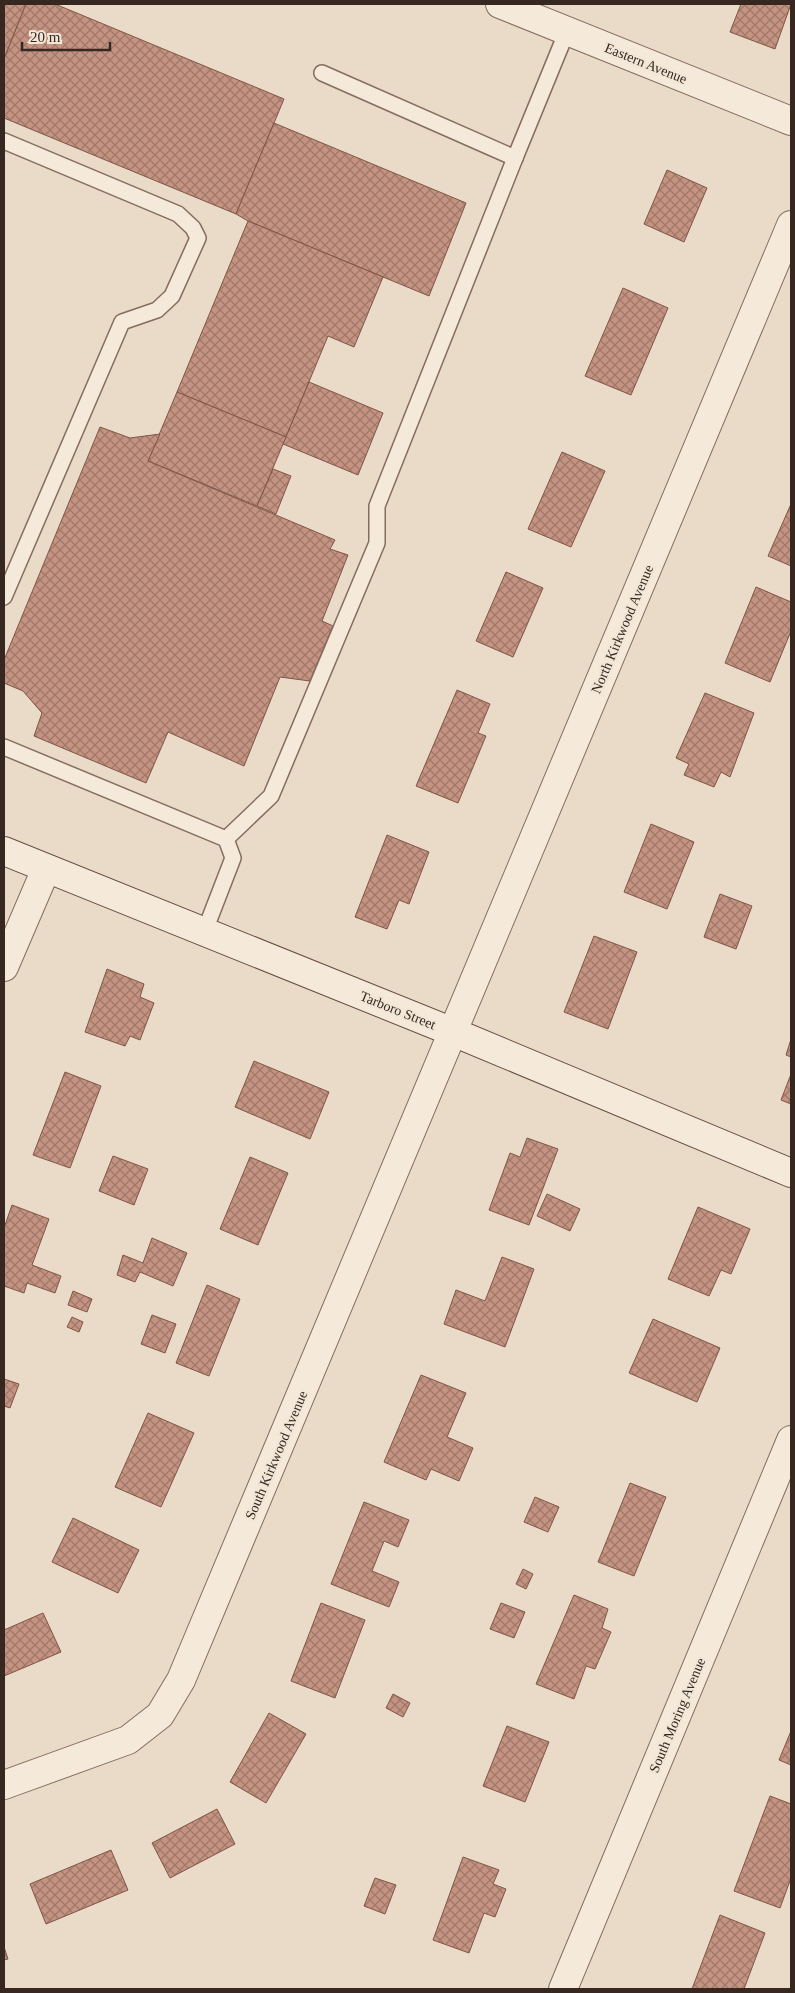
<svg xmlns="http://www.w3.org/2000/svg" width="795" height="1993" viewBox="0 0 795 1993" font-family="'Times New Roman',serif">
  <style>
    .building { fill: url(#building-cross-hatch); stroke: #805547 }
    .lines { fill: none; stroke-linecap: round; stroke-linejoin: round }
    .lane-casing { stroke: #846d5f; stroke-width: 18 }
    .street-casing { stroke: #846d5f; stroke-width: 30 }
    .secondary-casing { stroke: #664e42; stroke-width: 30 }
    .lane { stroke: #f5e9da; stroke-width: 15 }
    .street { stroke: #f5e9da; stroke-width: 28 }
    .secondary { stroke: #f5e9da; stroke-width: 28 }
    .labels { text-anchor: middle; stroke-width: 4.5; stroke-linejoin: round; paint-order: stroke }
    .street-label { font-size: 14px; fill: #362821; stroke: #f2e6d7 }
  </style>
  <defs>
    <pattern id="building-cross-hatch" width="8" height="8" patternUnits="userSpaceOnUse" patternTransform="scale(1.25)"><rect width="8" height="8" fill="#c49382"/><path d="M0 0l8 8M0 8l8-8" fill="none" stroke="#a0786a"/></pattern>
  </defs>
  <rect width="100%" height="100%" fill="#eadac8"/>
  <g class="building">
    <path d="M 4,4 L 26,4 L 4,59 Z"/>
    <path d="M 26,4 L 55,4 L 284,99 L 236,214 L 4,118 L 4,59 Z"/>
    <path d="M 741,4 L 791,4 L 775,49 L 730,32 Z"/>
    <path d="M 274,123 L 466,203 L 429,296 L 248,221 L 236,214 Z"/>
    <path d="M 667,170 L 707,188 L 684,242 L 644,224 Z"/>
    <path d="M 248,221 L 383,277 L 354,347 L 328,336 L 286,437 L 177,392 Z"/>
    <path d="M 623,288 L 668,308 L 631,395 L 585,376 Z"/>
    <path d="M 309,382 L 383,413 L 358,475 L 283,444 Z"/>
    <path d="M 177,392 L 286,437 L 257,506 L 148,461 Z"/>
    <path d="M 100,427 L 130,438 L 160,434 L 148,461 L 335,540 L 330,549 L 348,555 L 322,621 L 333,626 L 310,681 L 280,677 L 244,766 L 168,732 L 146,783 L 34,736 L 42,713 L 23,691 L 4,683 L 4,660 Z"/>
    <path d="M 562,452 L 605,471 L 571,547 L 528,529 Z"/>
    <path d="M 273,469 L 291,476 L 276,514 L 257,506 Z"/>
    <path d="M 791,504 L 791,566 L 768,556 Z"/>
    <path d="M 506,572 L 543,588 L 513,657 L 476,641 Z"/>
    <path d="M 756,587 L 791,602 L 791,631 L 770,682 L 725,663 Z"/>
    <path d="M 457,690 L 490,704 L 478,733 L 486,736 L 458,803 L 416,786 Z"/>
    <path d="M 705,693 L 754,713 L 730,777 L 721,772 L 714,787 L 684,775 L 689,764 L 676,758 Z"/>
    <path d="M 651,824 L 694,842 L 667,909 L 624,892 Z"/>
    <path d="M 387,835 L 429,852 L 409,904 L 399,900 L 387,929 L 355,917 Z"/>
    <path d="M 720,894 L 752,906 L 736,949 L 704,937 Z"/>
    <path d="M 594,936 L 637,952 L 608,1029 L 564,1012 Z"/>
    <path d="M 107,969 L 144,984 L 140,997 L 154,1003 L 140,1040 L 130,1036 L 125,1046 L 85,1032 Z"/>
    <path d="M 791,1039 L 791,1057 L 786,1055 Z"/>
    <path d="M 254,1061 L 329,1092 L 310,1139 L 235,1107 Z"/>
    <path d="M 65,1072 L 101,1086 L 70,1168 L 33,1155 Z"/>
    <path d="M 791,1074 L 791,1104 L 781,1100 Z"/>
    <path d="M 527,1138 L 558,1149 L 529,1225 L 489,1210 L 510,1153 L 520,1157 Z"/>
    <path d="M 113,1156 L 148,1169 L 134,1205 L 99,1191 Z"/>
    <path d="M 250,1157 L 288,1173 L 258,1245 L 220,1229 Z"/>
    <path d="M 547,1194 L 580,1209 L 570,1231 L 537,1216 Z"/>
    <path d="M 12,1205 L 49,1219 L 32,1265 L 61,1276 L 55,1293 L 27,1283 L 24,1293 L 4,1286 L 4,1228 Z"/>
    <path d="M 698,1207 L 750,1229 L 731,1274 L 721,1270 L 709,1296 L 668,1279 Z"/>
    <path d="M 152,1238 L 187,1253 L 173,1286 L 140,1272 L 135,1282 L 117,1275 L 123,1255 L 143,1263 Z"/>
    <path d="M 502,1257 L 534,1269 L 505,1347 L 444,1324 L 456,1290 L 485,1301 Z"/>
    <path d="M 207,1285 L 240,1299 L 209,1376 L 176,1363 Z"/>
    <path d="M 73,1291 L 92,1299 L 87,1312 L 68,1305 Z"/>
    <path d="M 152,1315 L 176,1324 L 165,1353 L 141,1344 Z"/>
    <path d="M 72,1317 L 83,1322 L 79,1332 L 67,1327 Z"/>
    <path d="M 653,1319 L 720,1348 L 697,1402 L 629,1373 Z"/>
    <path d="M 421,1375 L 466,1393 L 447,1437 L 473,1448 L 459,1481 L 431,1469 L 426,1480 L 384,1462 Z"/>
    <path d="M 4,1379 L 19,1384 L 10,1408 L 4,1406 Z"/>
    <path d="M 148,1413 L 194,1433 L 161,1507 L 115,1487 Z"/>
    <path d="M 630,1483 L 666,1497 L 634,1576 L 598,1562 Z"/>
    <path d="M 535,1497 L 559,1507 L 548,1532 L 524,1522 Z"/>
    <path d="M 364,1502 L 409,1520 L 398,1547 L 384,1541 L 372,1571 L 399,1582 L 389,1607 L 331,1584 Z"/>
    <path d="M 73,1518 L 139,1550 L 118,1593 L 52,1562 Z"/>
    <path d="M 523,1569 L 533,1574 L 526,1589 L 516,1584 Z"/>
    <path d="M 574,1595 L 608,1609 L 602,1628 L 611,1632 L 595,1669 L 586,1666 L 574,1699 L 536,1684 Z"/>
    <path d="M 321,1603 L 365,1620 L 335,1698 L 291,1681 Z"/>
    <path d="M 501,1603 L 525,1612 L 514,1638 L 490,1629 Z"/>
    <path d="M 43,1613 L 61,1652 L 4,1676 L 4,1630 Z"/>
    <path d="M 393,1694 L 410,1703 L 403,1717 L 386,1708 Z"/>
    <path d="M 269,1713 L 306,1734 L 266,1803 L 230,1782 Z"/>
    <path d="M 507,1726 L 549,1742 L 525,1802 L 483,1786 Z"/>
    <path d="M 791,1731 L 791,1765 L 779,1760 Z"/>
    <path d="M 770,1796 L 791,1804 L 791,1878 L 780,1908 L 734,1891 Z"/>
    <path d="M 217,1809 L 235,1844 L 170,1878 L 152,1843 Z"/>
    <path d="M 111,1850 L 128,1890 L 46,1924 L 30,1884 Z"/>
    <path d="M 463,1857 L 499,1870 L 493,1884 L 506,1889 L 495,1917 L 484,1913 L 469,1953 L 433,1940 Z"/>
    <path d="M 375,1878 L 396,1885 L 385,1914 L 364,1906 Z"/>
    <path d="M 720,1915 L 765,1933 L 744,1989 L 692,1989 Z"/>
    <path d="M 4,1947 L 8,1959 L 4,1960 Z"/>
  </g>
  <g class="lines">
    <g class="lane-casing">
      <g id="lane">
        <path d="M 322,73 L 515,158 L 567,31"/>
        <path d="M 4,141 L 178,214 L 193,228 L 198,238 L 172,296 L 157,310 L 122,322 L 4,597"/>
        <path d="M 4,747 L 226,839 L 233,858 L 204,933"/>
        <path d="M 226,839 L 271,796 L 377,543 L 377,506 L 515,158"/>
      </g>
    </g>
    <g class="street-casing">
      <g id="street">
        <path d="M 500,4 L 791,121"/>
        <path d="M 4,967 L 46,869"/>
        <path d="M 4,1785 L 128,1740 L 160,1715 L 181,1680 L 791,225"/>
        <path d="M 563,1989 L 791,1440"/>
      </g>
    </g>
    <g class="secondary-casing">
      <path id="secondary" d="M 4,851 L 453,1032 L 791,1173"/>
    </g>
    <use href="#lane" class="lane"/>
    <use href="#street" class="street"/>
    <use href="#secondary" class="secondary"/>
  </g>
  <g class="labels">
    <g class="street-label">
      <text transform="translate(646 63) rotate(22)" y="5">Eastern Avenue</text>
      <text transform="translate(622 629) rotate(-67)" y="5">North Kirkwood Avenue</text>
      <text transform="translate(398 1010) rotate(22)" y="5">Tarboro Street</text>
      <text transform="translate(276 1455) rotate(-67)" y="5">South Kirkwood Avenue</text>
      <text transform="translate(677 1715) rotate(-67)" y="5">South Moring Avenue</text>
    </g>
  </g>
  <rect width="795" height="1993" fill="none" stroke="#362821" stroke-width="10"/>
  <path d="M22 42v8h88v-8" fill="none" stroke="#362821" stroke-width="2.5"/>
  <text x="30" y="42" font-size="15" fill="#362821" stroke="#f2e6d7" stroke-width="4" paint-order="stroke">20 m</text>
</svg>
